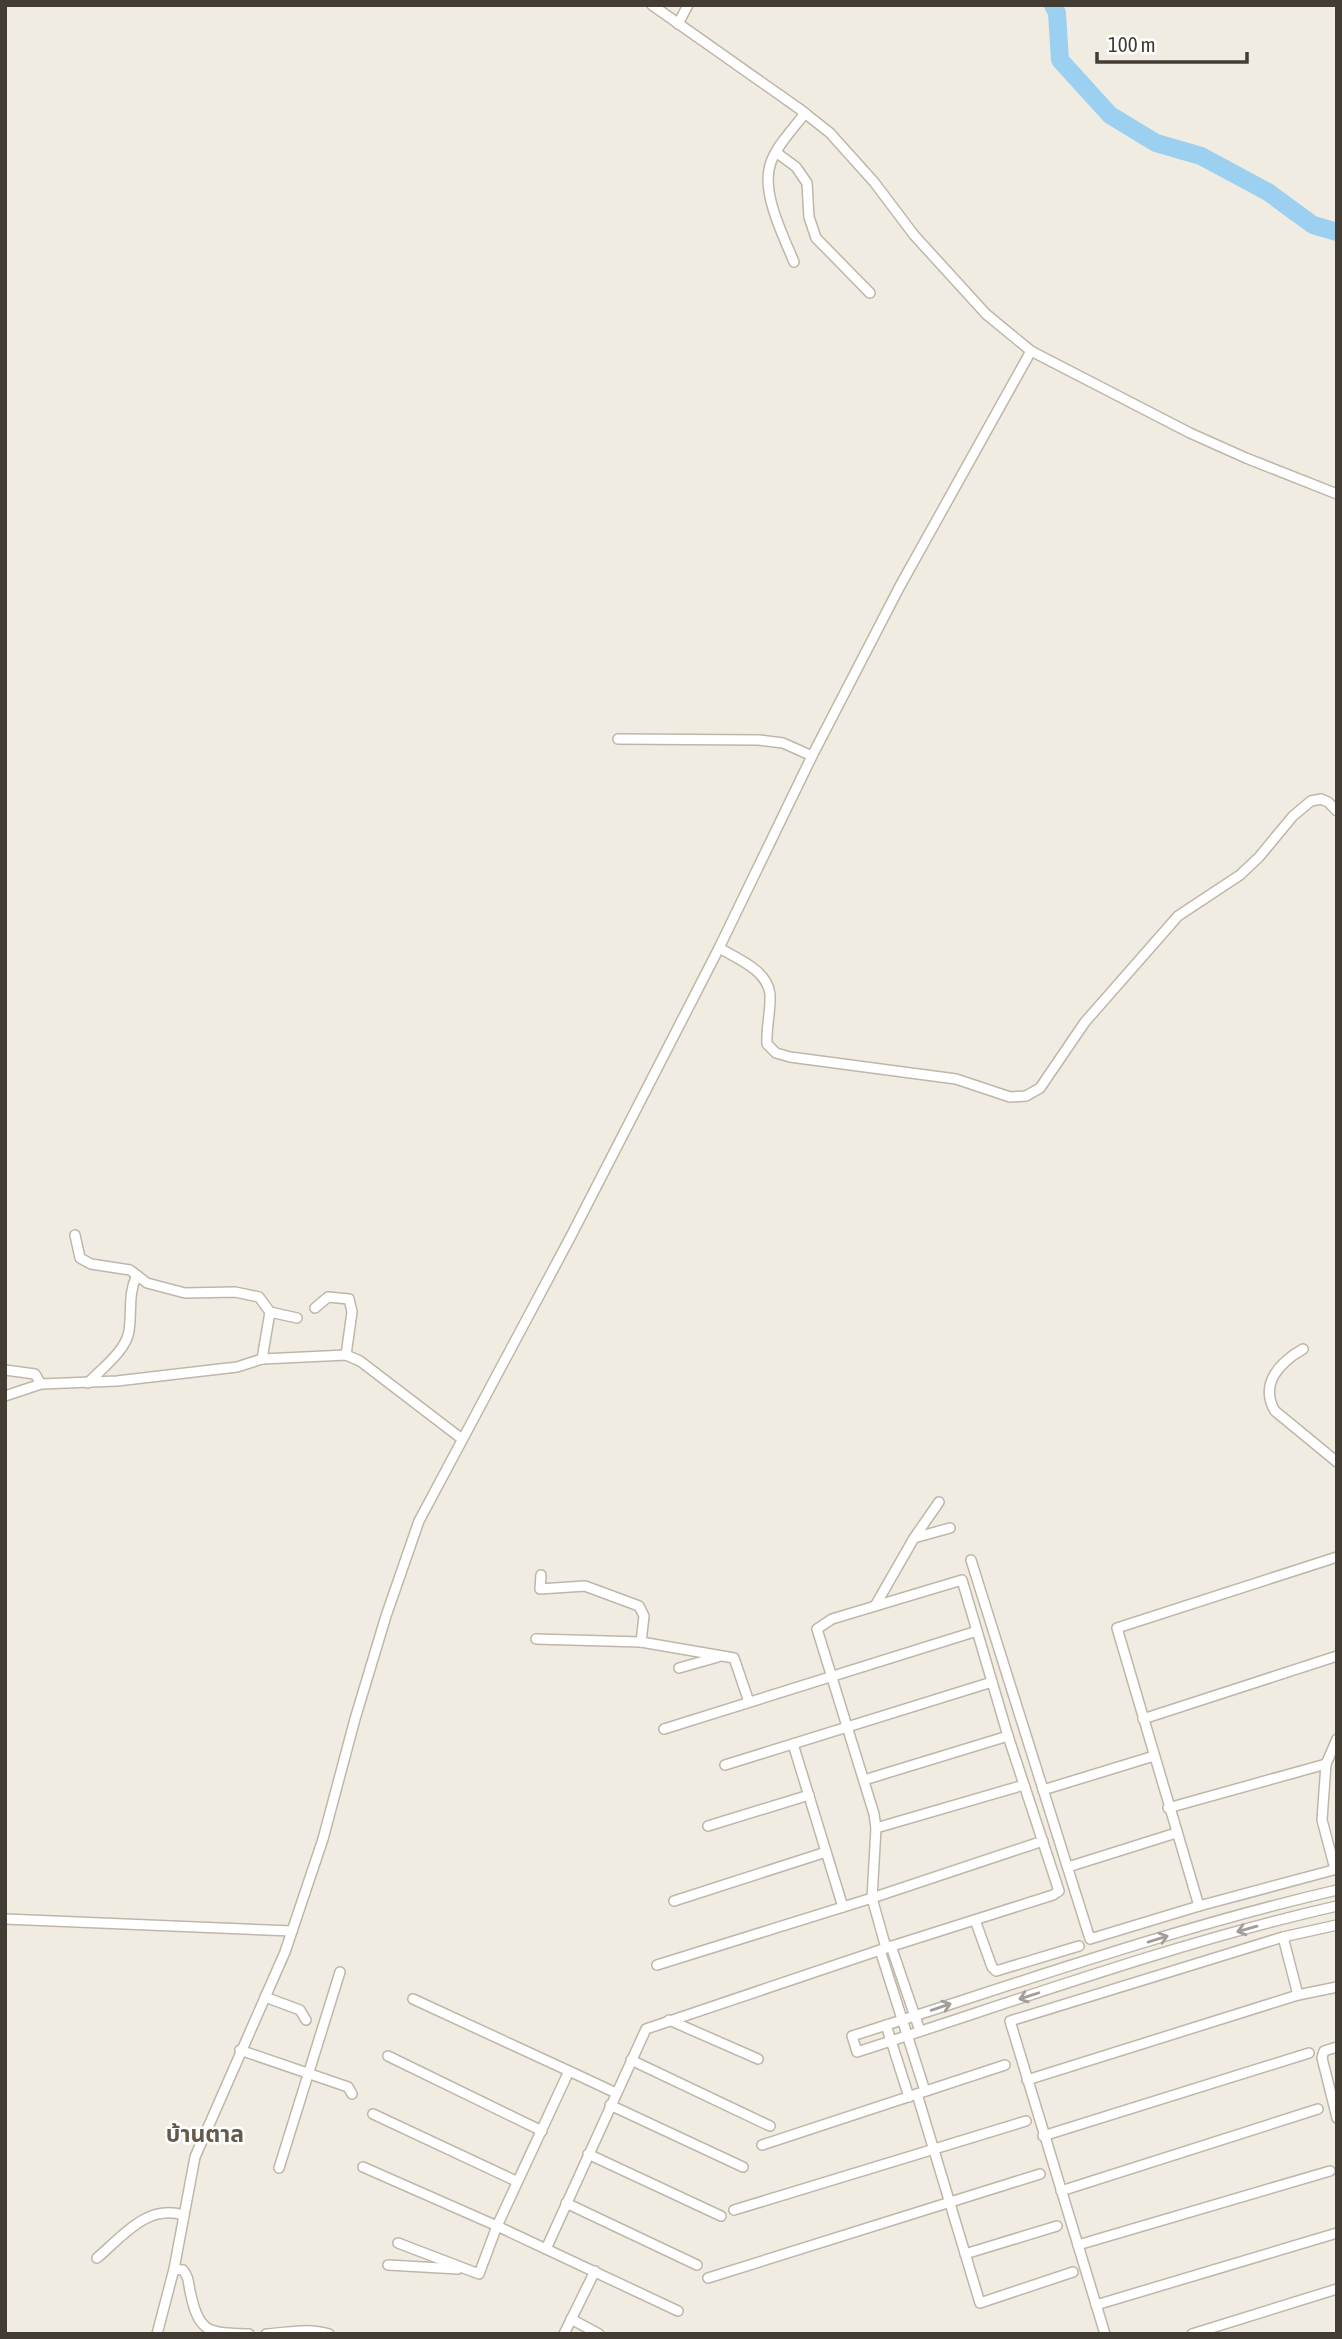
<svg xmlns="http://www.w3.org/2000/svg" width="1342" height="2339" viewBox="0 0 1342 2339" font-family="'Asap Condensed','Noto Sans Thai',sans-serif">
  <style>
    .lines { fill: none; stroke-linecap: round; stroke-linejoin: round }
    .river { stroke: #9cd0f0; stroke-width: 18 }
    .street-casing { stroke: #c0b6a8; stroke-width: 12 }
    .street { stroke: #fff; stroke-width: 9 }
    .oneway { stroke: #a19e99 }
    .labels { text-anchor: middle; stroke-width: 5; stroke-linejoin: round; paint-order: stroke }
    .quarter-label { font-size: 23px; font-weight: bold; fill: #66594a; stroke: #fff }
  </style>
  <rect width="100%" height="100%" fill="#f1ece2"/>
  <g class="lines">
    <path class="river" d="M 1053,5 L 1057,13 L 1060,60 L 1110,115 L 1156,143 L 1201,156 L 1268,192 L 1313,225 L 1337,232"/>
    <g class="street-casing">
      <g id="street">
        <path d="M 652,5 L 801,110 L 830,133 L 874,182 L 914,235 L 986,314 L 1031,351 L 1190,433 L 1246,458 L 1337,494"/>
        <path d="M 678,24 L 688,5"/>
        <path d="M 777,153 L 796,167 L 807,183 L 809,217 L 816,238 L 870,293"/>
        <path d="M 794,262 C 783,235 760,191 771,162 C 777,145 794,128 805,113"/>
        <path d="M 618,739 L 759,740 L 783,743 L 812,756"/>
        <path d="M 719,948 C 738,959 767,970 770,994 C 771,1010 766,1028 767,1044 L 776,1053 L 790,1057 L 956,1079 L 1010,1097 L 1026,1096 L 1040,1088 L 1085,1022 L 1178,916 L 1240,875 L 1259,857 L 1293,816 L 1311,801 L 1321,799 L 1328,802 L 1337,811"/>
        <path d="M 75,1235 L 80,1258 L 91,1264 L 130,1270 L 147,1283 L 185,1293 L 235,1292 L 259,1297 L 270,1312"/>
        <path d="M 315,1308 L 328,1297 L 349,1299 L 352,1312 L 346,1355"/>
        <path d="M 1303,1349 C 1280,1362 1259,1384 1275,1411 L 1337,1462"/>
        <path d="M 262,1359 L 270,1312 L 297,1318"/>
        <path d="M 5,1370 L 35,1374 L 41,1384"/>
        <path d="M 88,1383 C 101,1369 126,1351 129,1331 C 132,1312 128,1295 136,1277"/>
        <path d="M 5,1396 L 41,1384 L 117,1381 L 237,1367 L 262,1359 L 346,1355 L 360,1361 L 462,1439"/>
        <path d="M 914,1538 L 950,1528"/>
        <path d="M 971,1560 L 1090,1939 L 1199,1906 L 1337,1869"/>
        <path d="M 541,1575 L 540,1589 L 585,1586 L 639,1606 L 644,1616 L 641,1642"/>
        <path d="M 875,1606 L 914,1538 L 939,1502"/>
        <path d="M 536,1639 L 641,1642 L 734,1658 L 749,1702"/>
        <path d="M 679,1668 L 718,1657"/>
        <path d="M 1143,1719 L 1337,1656"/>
        <path d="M 664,1729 L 977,1631"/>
        <path d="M 1008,1736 L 962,1580 L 832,1619 L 817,1629 L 874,1814 L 876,1828 L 872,1898 L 1043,1841"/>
        <path d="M 793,1744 L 843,1907"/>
        <path d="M 1326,1764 L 1337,1739"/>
        <path d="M 725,1765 L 992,1682"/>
        <path d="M 1043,1790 L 1154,1756"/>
        <path d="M 1168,1808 L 1326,1764 L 1322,1820 L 1335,1869"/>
        <path d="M 708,1826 L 809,1795"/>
        <path d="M 876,1828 L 1024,1785"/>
        <path d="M 1068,1867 L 1176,1833"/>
        <path d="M 1337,1890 C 1173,1928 1013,1985 852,2036 L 857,2052 C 1016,2001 1174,1943 1337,1906"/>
        <path d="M 674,1901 L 826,1852"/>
        <path d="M 1199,1906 L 1117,1628 L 1337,1557"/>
        <path d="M 5,1919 L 292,1931"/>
        <path d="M 975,1920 L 992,1967 L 996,1971 L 1079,1946"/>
        <path d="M 1283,1937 L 1298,1995"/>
        <path d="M 891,1946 L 920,2031"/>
        <path d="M 880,1950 L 925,2091"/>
        <path d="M 657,1965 L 872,1898 L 886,1948"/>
        <path d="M 265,1997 L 300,2010 L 306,2020"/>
        <path d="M 413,1999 L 569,2071"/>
        <path d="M 669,2020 L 758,2059"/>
        <path d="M 886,2025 L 909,2097"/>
        <path d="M 1337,2047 L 1324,2051 L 1322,2058 L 1337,2118"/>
        <path d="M 240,2050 L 348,2087 L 352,2094"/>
        <path d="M 388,2056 L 542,2131"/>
        <path d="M 631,2060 L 770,2126"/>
        <path d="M 1027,2080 L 1298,1995 L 1337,1987"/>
        <path d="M 917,2094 L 980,2303 L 1073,2272"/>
        <path d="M 610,2105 L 743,2167"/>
        <path d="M 373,2114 L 516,2181"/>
        <path d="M 1043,2136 L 1309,2053"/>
        <path d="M 762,2145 L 1005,2065"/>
        <path d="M 588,2154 L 721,2216"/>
        <path d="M 363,2167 L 497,2226 L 479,2274 L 398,2243"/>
        <path d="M 279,2168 L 340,1972"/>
        <path d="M 1061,2191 L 1318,2109"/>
        <path d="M 566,2203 L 697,2265"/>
        <path d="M 734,2210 L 1026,2121"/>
        <path d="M 1078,2245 L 1330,2171"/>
        <path d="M 546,2249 L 497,2226 L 569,2071 L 616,2093"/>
        <path d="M 965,2254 L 1057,2226"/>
        <path d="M 97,2258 C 123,2236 147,2204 183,2215"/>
        <path d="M 388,2265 L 458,2269"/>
        <path d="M 174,2269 L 183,2270 C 189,2278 188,2281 190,2291 C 199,2335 209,2332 249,2334"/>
        <path d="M 708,2278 L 1040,2174"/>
        <path d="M 1096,2305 L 1337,2233"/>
        <path d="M 678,2311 L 546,2249 L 646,2029 L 886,1948 L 1053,1895 L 1059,1891 L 1008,1736 L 864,1780"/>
        <path d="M 571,2319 L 599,2334"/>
        <path d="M 157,2334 L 174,2269 L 195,2157 L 285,1952 L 323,1839 L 355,1719 L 386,1616 L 419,1521 L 571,1236 L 719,948 L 812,756 L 900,586 L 1031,351"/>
        <path d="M 266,2334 C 288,2333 307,2327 329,2334"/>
        <path d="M 564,2334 L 595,2271"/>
        <path d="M 1105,2334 L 1010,2021 L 1283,1937 L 1337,1925"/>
        <path d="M 1192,2334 L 1337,2289"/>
      </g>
    </g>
    <use href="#street" class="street"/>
  </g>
  <defs><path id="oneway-shaft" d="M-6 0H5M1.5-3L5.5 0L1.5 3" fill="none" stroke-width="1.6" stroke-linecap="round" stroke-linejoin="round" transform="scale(1.75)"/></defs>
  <g class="oneway">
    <use href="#oneway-shaft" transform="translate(1247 1929) rotate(164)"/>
    <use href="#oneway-shaft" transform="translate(1158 1939) rotate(-17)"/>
    <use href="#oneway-shaft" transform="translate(1029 1996) rotate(162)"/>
    <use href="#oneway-shaft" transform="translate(941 2007) rotate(-19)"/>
  </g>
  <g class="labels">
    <g class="quarter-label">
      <text x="205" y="2142">บ้านตาล</text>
    </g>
  </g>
  <rect width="1342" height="2339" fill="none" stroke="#433c33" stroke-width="14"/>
  <path d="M1097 52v10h150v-10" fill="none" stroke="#433c33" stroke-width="3.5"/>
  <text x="1108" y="52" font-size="21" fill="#433c33" stroke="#ffffff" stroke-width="5" paint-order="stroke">100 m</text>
</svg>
